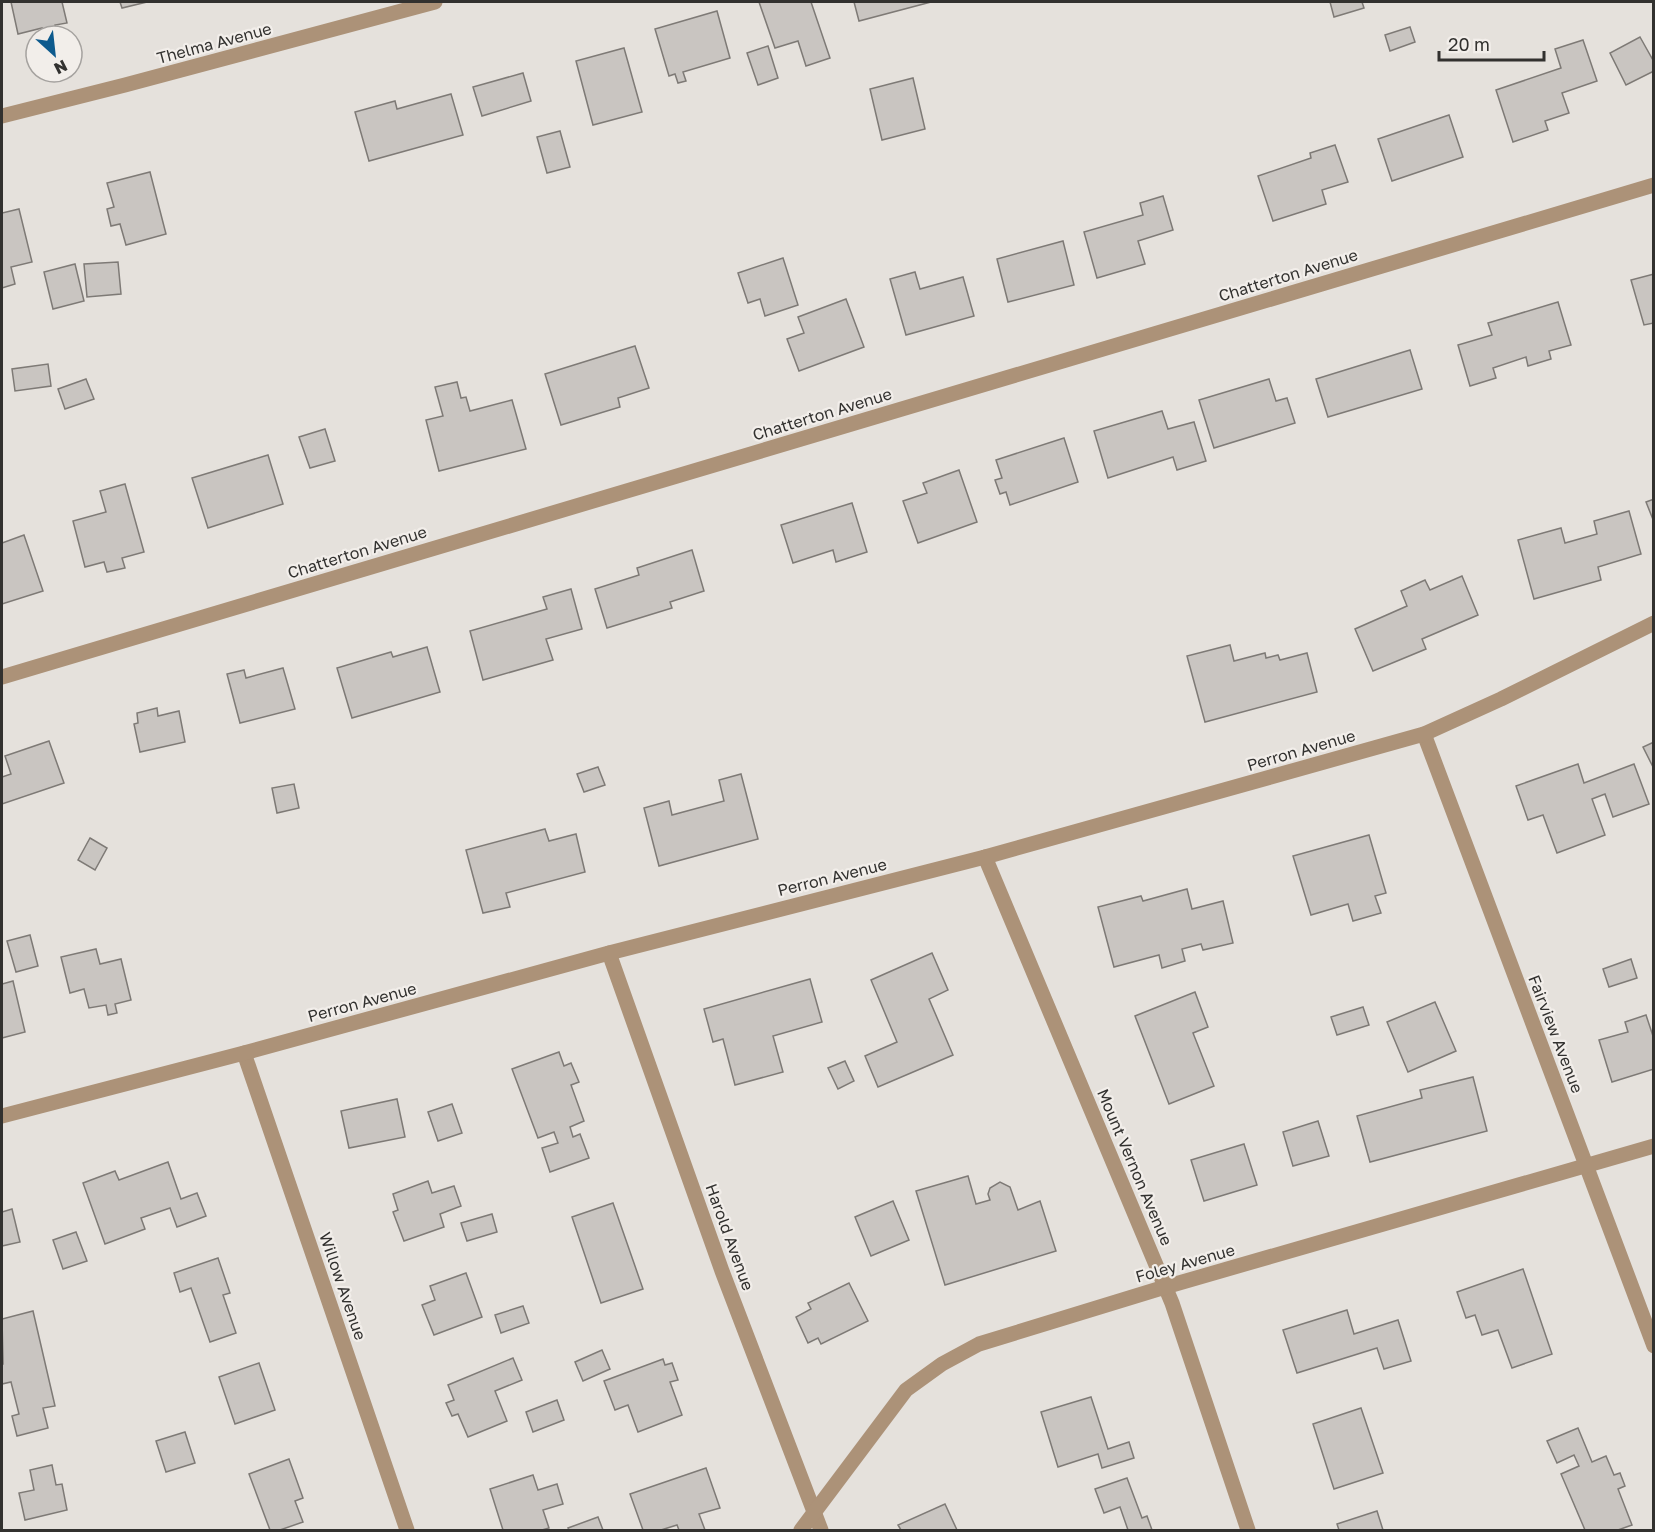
<svg xmlns="http://www.w3.org/2000/svg" width="1655" height="1532" viewBox="0 0 1655 1532" font-family="'Golos Text',sans-serif">
  <style>
    .building { fill: #c9c5c1; stroke: #7e7a76; stroke-width: 1.5 }
    .lines { fill: none; stroke-linecap: round; stroke-linejoin: round }
    .minor { stroke: #ac9278; stroke-width: 15 }
    .labels { text-anchor: middle; stroke-width: 4.5; stroke-linejoin: round; paint-order: stroke }
    .street-label { font-size: 16px; fill: #32312f; stroke: #f2eeea }
  </style>
  <rect width="100%" height="100%" fill="#e5e1dc"/>
  <g class="building">
    <path d="M 11,2 L 62,2 L 67,23 L 55,25 L 57,34 L 48,36 L 43,36 L 42,28 L 18,34 Z"/>
    <path d="M 120,2 L 147,2 L 122,8 Z"/>
    <path d="M 759,2 L 811,2 L 830,58 L 806,66 L 798,41 L 775,48 Z"/>
    <path d="M 854,2 L 931,2 L 859,21 Z"/>
    <path d="M 1330,2 L 1362,2 L 1364,8 L 1334,17 Z"/>
    <path d="M 717,11 L 730,58 L 683,72 L 686,81 L 678,83 L 675,74 L 669,76 L 655,29 Z"/>
    <path d="M 1410,27 L 1415,42 L 1390,51 L 1385,35 Z"/>
    <path d="M 1640,37 L 1654,62 L 1654,71 L 1626,85 L 1610,53 Z"/>
    <path d="M 1583,40 L 1597,81 L 1562,93 L 1569,113 L 1545,121 L 1548,130 L 1513,142 L 1496,90 L 1561,68 L 1555,49 Z"/>
    <path d="M 768,46 L 778,78 L 758,85 L 747,53 Z"/>
    <path d="M 624,48 L 642,112 L 593,125 L 576,61 Z"/>
    <path d="M 523,73 L 531,101 L 482,116 L 473,87 Z"/>
    <path d="M 913,78 L 925,129 L 882,140 L 870,89 Z"/>
    <path d="M 451,94 L 463,135 L 369,161 L 355,112 L 395,101 L 397,109 Z"/>
    <path d="M 1449,115 L 1463,157 L 1392,181 L 1378,139 Z"/>
    <path d="M 560,131 L 570,167 L 547,173 L 537,137 Z"/>
    <path d="M 1335,145 L 1348,182 L 1322,190 L 1326,204 L 1273,221 L 1258,176 L 1311,158 L 1310,153 Z"/>
    <path d="M 150,172 L 166,234 L 126,245 L 120,224 L 111,226 L 107,209 L 114,207 L 107,183 Z"/>
    <path d="M 1163,196 L 1173,230 L 1138,241 L 1145,264 L 1097,278 L 1084,232 L 1143,215 L 1140,203 Z"/>
    <path d="M 19,209 L 32,262 L 11,267 L 15,284 L 2,288 L 2,213 Z"/>
    <path d="M 1063,241 L 1074,285 L 1008,302 L 997,259 Z"/>
    <path d="M 783,258 L 798,305 L 765,316 L 760,299 L 748,303 L 738,273 Z"/>
    <path d="M 118,262 L 121,294 L 87,297 L 84,264 Z"/>
    <path d="M 75,264 L 84,301 L 53,309 L 44,272 Z"/>
    <path d="M 915,272 L 920,289 L 963,277 L 974,316 L 906,335 L 890,279 Z"/>
    <path d="M 1654,274 L 1654,323 L 1644,325 L 1631,280 Z"/>
    <path d="M 846,299 L 864,347 L 799,371 L 787,339 L 804,333 L 798,317 Z"/>
    <path d="M 1558,302 L 1571,345 L 1549,351 L 1551,359 L 1528,366 L 1526,357 L 1493,368 L 1496,378 L 1470,386 L 1458,345 L 1492,335 L 1488,323 Z"/>
    <path d="M 635,346 L 649,388 L 618,398 L 620,407 L 561,425 L 545,374 Z"/>
    <path d="M 1410,350 L 1422,389 L 1328,417 L 1316,379 Z"/>
    <path d="M 48,364 L 51,386 L 15,391 L 12,369 Z"/>
    <path d="M 86,379 L 94,399 L 65,409 L 58,389 Z"/>
    <path d="M 1269,379 L 1276,401 L 1287,398 L 1295,423 L 1214,448 L 1199,400 Z"/>
    <path d="M 457,382 L 461,398 L 466,397 L 470,411 L 512,400 L 526,449 L 439,471 L 426,420 L 443,416 L 435,387 Z"/>
    <path d="M 1162,411 L 1168,429 L 1194,422 L 1206,461 L 1177,470 L 1173,457 L 1108,478 L 1094,431 Z"/>
    <path d="M 325,429 L 335,461 L 310,468 L 299,437 Z"/>
    <path d="M 1064,438 L 1078,482 L 1010,505 L 1006,492 L 1000,494 L 995,480 L 1002,478 L 996,460 Z"/>
    <path d="M 268,455 L 283,504 L 208,528 L 192,478 Z"/>
    <path d="M 959,470 L 977,522 L 918,543 L 903,501 L 927,493 L 923,483 Z"/>
    <path d="M 125,484 L 144,552 L 122,558 L 125,568 L 107,572 L 104,562 L 85,567 L 73,521 L 106,512 L 100,491 Z"/>
    <path d="M 1654,499 L 1654,522 L 1646,502 Z"/>
    <path d="M 852,503 L 867,552 L 836,562 L 833,550 L 793,563 L 781,525 Z"/>
    <path d="M 1629,511 L 1641,554 L 1598,567 L 1601,580 L 1534,599 L 1518,540 L 1561,528 L 1565,543 L 1597,534 L 1594,521 Z"/>
    <path d="M 24,535 L 43,591 L 2,604 L 2,543 Z"/>
    <path d="M 692,550 L 704,591 L 670,602 L 672,608 L 607,628 L 595,589 L 639,575 L 637,568 Z"/>
    <path d="M 1462,576 L 1478,615 L 1422,639 L 1426,649 L 1373,671 L 1355,629 L 1407,606 L 1401,591 L 1425,580 L 1430,590 Z"/>
    <path d="M 571,589 L 582,629 L 546,639 L 553,660 L 483,680 L 470,631 L 547,609 L 543,597 Z"/>
    <path d="M 1230,645 L 1234,661 L 1265,653 L 1266,658 L 1278,655 L 1280,660 L 1307,653 L 1317,692 L 1205,722 L 1187,656 Z"/>
    <path d="M 427,647 L 440,692 L 352,718 L 337,668 L 391,652 L 393,657 Z"/>
    <path d="M 283,668 L 295,709 L 240,723 L 227,674 L 244,670 L 246,678 Z"/>
    <path d="M 157,708 L 158,716 L 179,711 L 185,742 L 140,752 L 134,724 L 138,723 L 137,713 Z"/>
    <path d="M 49,741 L 64,783 L 2,804 L 2,777 L 11,774 L 5,756 Z"/>
    <path d="M 1654,742 L 1654,769 L 1643,747 Z"/>
    <path d="M 1578,764 L 1584,783 L 1634,764 L 1649,804 L 1613,817 L 1605,794 L 1592,799 L 1605,835 L 1557,853 L 1543,815 L 1528,820 L 1516,786 Z"/>
    <path d="M 598,767 L 605,785 L 584,792 L 577,774 Z"/>
    <path d="M 741,774 L 758,839 L 659,866 L 644,808 L 669,801 L 672,815 L 724,801 L 719,780 Z"/>
    <path d="M 294,784 L 299,808 L 277,813 L 272,788 Z"/>
    <path d="M 545,829 L 549,841 L 576,834 L 585,872 L 506,893 L 510,907 L 483,913 L 466,850 Z"/>
    <path d="M 1369,835 L 1386,893 L 1375,896 L 1381,913 L 1353,921 L 1348,904 L 1311,915 L 1293,856 Z"/>
    <path d="M 90,838 L 107,848 L 95,870 L 78,860 Z"/>
    <path d="M 1187,889 L 1192,909 L 1223,901 L 1233,943 L 1203,950 L 1201,944 L 1182,949 L 1185,961 L 1162,968 L 1159,955 L 1114,967 L 1098,907 L 1141,896 L 1143,901 Z"/>
    <path d="M 30,935 L 38,966 L 16,972 L 7,941 Z"/>
    <path d="M 96,949 L 100,964 L 121,959 L 131,1000 L 115,1004 L 117,1013 L 108,1015 L 106,1005 L 89,1008 L 84,989 L 70,993 L 61,957 Z"/>
    <path d="M 932,953 L 948,990 L 929,999 L 953,1055 L 878,1087 L 865,1056 L 897,1042 L 871,980 Z"/>
    <path d="M 1631,959 L 1637,978 L 1609,987 L 1603,969 Z"/>
    <path d="M 810,979 L 822,1022 L 773,1036 L 783,1072 L 735,1085 L 723,1039 L 713,1042 L 704,1009 Z"/>
    <path d="M 13,981 L 25,1032 L 2,1038 L 2,984 Z"/>
    <path d="M 1195,992 L 1208,1027 L 1193,1033 L 1214,1086 L 1169,1104 L 1135,1016 Z"/>
    <path d="M 1435,1002 L 1456,1051 L 1408,1072 L 1387,1022 Z"/>
    <path d="M 1363,1007 L 1369,1025 L 1337,1035 L 1331,1017 Z"/>
    <path d="M 1646,1015 L 1654,1039 L 1654,1069 L 1612,1082 L 1599,1040 L 1628,1032 L 1625,1022 Z"/>
    <path d="M 559,1052 L 564,1066 L 571,1063 L 579,1082 L 571,1085 L 584,1121 L 570,1127 L 573,1137 L 580,1134 L 589,1158 L 550,1172 L 542,1148 L 558,1143 L 554,1132 L 538,1138 L 512,1069 Z"/>
    <path d="M 845,1061 L 854,1081 L 838,1089 L 828,1068 Z"/>
    <path d="M 1473,1077 L 1487,1131 L 1370,1162 L 1357,1116 L 1422,1098 L 1420,1090 Z"/>
    <path d="M 397,1099 L 405,1137 L 349,1148 L 341,1111 Z"/>
    <path d="M 452,1104 L 462,1133 L 438,1141 L 428,1112 Z"/>
    <path d="M 1318,1121 L 1329,1156 L 1293,1166 L 1283,1132 Z"/>
    <path d="M 1244,1144 L 1257,1185 L 1204,1201 L 1191,1160 Z"/>
    <path d="M 168,1162 L 181,1199 L 197,1193 L 206,1216 L 177,1227 L 170,1208 L 141,1218 L 145,1229 L 105,1244 L 83,1183 L 115,1171 L 119,1180 Z"/>
    <path d="M 968,1176 L 976,1204 L 990,1200 L 988,1194 L 990,1188 L 1000,1182 L 1010,1187 L 1018,1210 L 1040,1201 L 1056,1251 L 945,1285 L 916,1191 Z"/>
    <path d="M 428,1181 L 432,1193 L 454,1186 L 461,1206 L 440,1214 L 444,1227 L 404,1241 L 393,1212 L 398,1210 L 393,1194 Z"/>
    <path d="M 893,1201 L 909,1240 L 871,1256 L 855,1217 Z"/>
    <path d="M 613,1203 L 643,1289 L 601,1303 L 572,1217 Z"/>
    <path d="M 12,1209 L 20,1242 L 2,1246 L 2,1212 Z"/>
    <path d="M 492,1214 L 497,1232 L 467,1241 L 461,1223 Z"/>
    <path d="M 76,1232 L 87,1261 L 63,1269 L 53,1240 Z"/>
    <path d="M 218,1258 L 230,1293 L 223,1295 L 236,1333 L 210,1342 L 191,1288 L 180,1292 L 174,1273 Z"/>
    <path d="M 1523,1269 L 1552,1354 L 1512,1368 L 1498,1330 L 1482,1335 L 1475,1315 L 1466,1318 L 1457,1292 Z"/>
    <path d="M 466,1273 L 482,1317 L 434,1335 L 422,1305 L 435,1300 L 430,1286 Z"/>
    <path d="M 849,1283 L 868,1321 L 821,1344 L 818,1338 L 808,1343 L 796,1317 L 811,1309 L 808,1303 Z"/>
    <path d="M 523,1306 L 529,1323 L 501,1333 L 495,1315 Z"/>
    <path d="M 1347,1310 L 1354,1334 L 1398,1320 L 1411,1361 L 1384,1369 L 1377,1348 L 1297,1373 L 1283,1330 Z"/>
    <path d="M 33,1311 L 55,1406 L 43,1408 L 48,1428 L 17,1436 L 12,1416 L 19,1414 L 11,1382 L 2,1384 L 2,1364 L 3,1364 L 2,1319 Z"/>
    <path d="M 602,1350 L 610,1369 L 583,1381 L 575,1362 Z"/>
    <path d="M 513,1358 L 522,1380 L 495,1391 L 507,1421 L 468,1437 L 458,1414 L 452,1416 L 446,1403 L 454,1400 L 448,1385 Z"/>
    <path d="M 663,1359 L 665,1365 L 672,1363 L 678,1380 L 670,1382 L 682,1415 L 638,1432 L 628,1405 L 615,1410 L 604,1381 Z"/>
    <path d="M 259,1363 L 275,1410 L 235,1424 L 219,1377 Z"/>
    <path d="M 1091,1397 L 1108,1449 L 1129,1442 L 1134,1458 L 1102,1468 L 1098,1454 L 1058,1467 L 1041,1412 Z"/>
    <path d="M 557,1400 L 564,1420 L 533,1432 L 526,1412 Z"/>
    <path d="M 1361,1408 L 1383,1473 L 1334,1489 L 1313,1424 Z"/>
    <path d="M 1578,1428 L 1592,1462 L 1606,1456 L 1614,1475 L 1620,1473 L 1625,1486 L 1618,1489 L 1632,1525 L 1618,1530 L 1585,1530 L 1561,1474 L 1579,1466 L 1574,1455 L 1557,1463 L 1547,1441 Z"/>
    <path d="M 185,1432 L 195,1463 L 166,1472 L 156,1441 Z"/>
    <path d="M 289,1459 L 303,1498 L 295,1501 L 303,1522 L 280,1530 L 270,1530 L 249,1474 Z"/>
    <path d="M 52,1465 L 56,1485 L 62,1484 L 67,1510 L 25,1520 L 19,1493 L 34,1490 L 30,1470 Z"/>
    <path d="M 706,1468 L 720,1508 L 699,1514 L 705,1530 L 679,1530 L 677,1525 L 661,1530 L 643,1530 L 630,1494 Z"/>
    <path d="M 533,1475 L 538,1490 L 557,1484 L 563,1504 L 543,1510 L 549,1528 L 542,1530 L 503,1530 L 490,1489 Z"/>
    <path d="M 1127,1478 L 1142,1518 L 1147,1516 L 1152,1530 L 1128,1530 L 1120,1507 L 1104,1513 L 1095,1489 Z"/>
    <path d="M 945,1504 L 957,1530 L 901,1530 L 898,1525 Z"/>
    <path d="M 1377,1511 L 1383,1530 L 1339,1530 L 1337,1524 Z"/>
    <path d="M 598,1517 L 603,1530 L 569,1530 L 568,1528 Z"/>
  </g>
  <g class="lines">
    <g class="minor">
      <path d="M 2,116 L 125,85 L 435,2"/>
      <path d="M 2,677 L 1654,185"/>
      <path d="M 1424,734 L 1654,1346"/>
      <path d="M 985,857 L 1172,1303 L 1248,1530"/>
      <path d="M 609,953 L 722,1271 L 821,1530"/>
      <path d="M 244,1053 L 407,1530"/>
      <path d="M 2,1116 L 244,1053 L 609,953 L 985,857 L 1424,734 L 1501,699 L 1654,623"/>
      <path d="M 801,1530 L 906,1390 L 942,1364 L 979,1344 L 1165,1287 L 1654,1146"/>
    </g>
  </g>
  <g class="labels">
    <g class="street-label">
      <text transform="translate(214 43) rotate(-15)" y="6">Thelma Avenue</text>
      <text transform="translate(1288 275) rotate(-17)" y="6">Chatterton Avenue</text>
      <text transform="translate(822 414) rotate(-17)" y="6">Chatterton Avenue</text>
      <text transform="translate(357 552) rotate(-17)" y="6">Chatterton Avenue</text>
      <text transform="translate(1301 750) rotate(-16)" y="6">Perron Avenue</text>
      <text transform="translate(832 877) rotate(-14)" y="6">Perron Avenue</text>
      <text transform="translate(362 1002) rotate(-15)" y="6">Perron Avenue</text>
      <text transform="translate(1556 1034) rotate(69)" y="6">Fairview Avenue</text>
      <text transform="translate(1135 1167) rotate(67)" y="6">Mount Vernon Avenue</text>
      <text transform="translate(730 1237) rotate(70)" y="6">Harold Avenue</text>
      <text transform="translate(1185 1263) rotate(-16)" y="6">Foley Avenue</text>
      <text transform="translate(343 1286) rotate(71)" y="6">Willow Avenue</text>
    </g>
  </g>
  <rect width="1655" height="1532" fill="none" stroke="#32312f" stroke-width="6"/>
  <g transform="translate(54 54) rotate(153)"><circle r="28" fill="#f2eeea" stroke="#a5a29f" stroke-width="1.5"/>
  <path d="M0-4.5L10 22L0 15L-10 22Z" fill="#0d5a8d"/>
  <text y="-9" font-size="16" font-weight="bold" text-anchor="middle" fill="#32312f">N</text>
  </g>
  <path d="M1439 51v9h105v-9" fill="none" stroke="#32312f" stroke-width="3"/>
  <text x="1448" y="51" font-size="18" fill="#32312f" stroke="#f2eeea" stroke-width="4.5" paint-order="stroke">20 m</text>
</svg>
